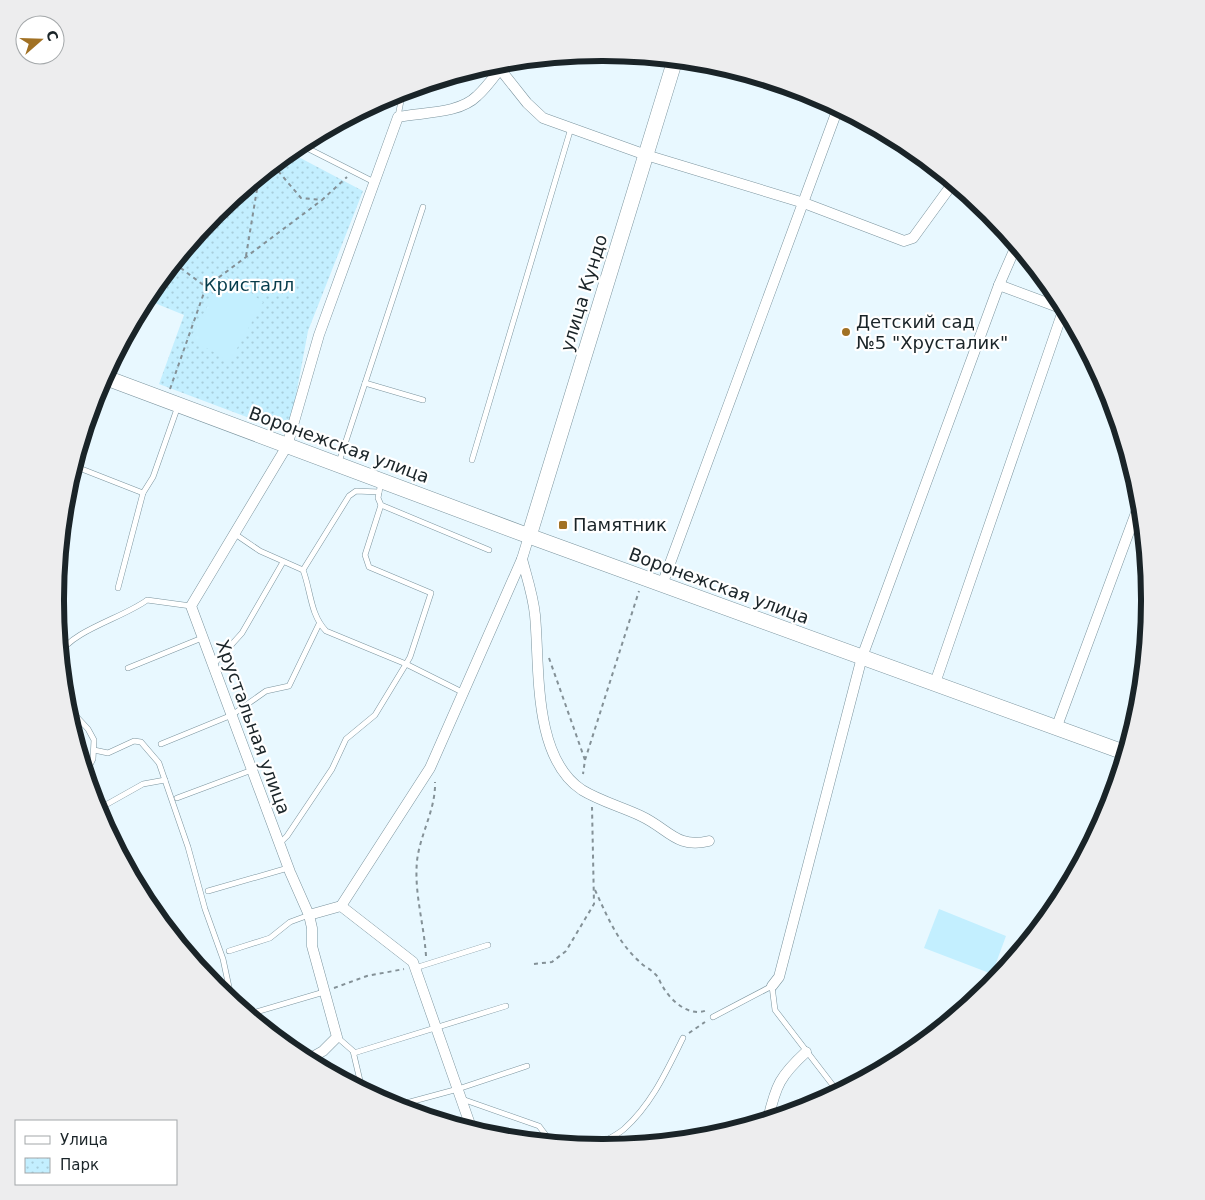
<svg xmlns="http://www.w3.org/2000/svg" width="1205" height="1200" viewBox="0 0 1205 1200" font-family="'DejaVu Sans',sans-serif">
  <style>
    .park { fill: url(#park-dots) }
    .pitch { fill: #c3efff }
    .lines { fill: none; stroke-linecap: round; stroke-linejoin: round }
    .lane-casing { stroke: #7b949e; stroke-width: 6 }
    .street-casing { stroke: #7b949e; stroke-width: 11 }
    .secondary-casing { stroke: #7b949e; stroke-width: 16 }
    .path { stroke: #849197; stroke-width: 2; stroke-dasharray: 4 4; stroke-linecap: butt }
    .lane { stroke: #fff; stroke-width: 5 }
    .street { stroke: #fff; stroke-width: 10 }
    .secondary { stroke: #fff; stroke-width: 15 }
    .poi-dot { fill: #a17124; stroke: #fff; stroke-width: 2 }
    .labels { text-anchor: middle; stroke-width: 4.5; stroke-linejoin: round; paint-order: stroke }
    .park-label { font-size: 18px; fill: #073d4c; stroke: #fff }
    .street-label { font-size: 18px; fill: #1a2428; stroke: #fff }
    .poi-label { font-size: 18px; fill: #1a2428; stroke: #fff; text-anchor: start }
    .rim { fill: none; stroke: #1a2428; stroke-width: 6 }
  </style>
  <defs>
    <pattern id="park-dots" width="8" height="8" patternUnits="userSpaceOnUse" patternTransform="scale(1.25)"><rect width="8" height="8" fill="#c3efff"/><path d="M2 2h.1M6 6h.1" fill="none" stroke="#a7cddb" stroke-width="1.8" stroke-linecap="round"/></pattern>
  </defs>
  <rect width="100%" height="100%" fill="#e8f8ff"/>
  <path class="park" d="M 289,152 L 363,191 L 308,331 L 289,433 L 159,384 L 184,315 L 145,299 L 216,213 Z"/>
  <g class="pitch">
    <path d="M 224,275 L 263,302 L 230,361 L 190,339 Z"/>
    <path d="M 939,909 L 1006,936 L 992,974 L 924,948 Z"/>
  </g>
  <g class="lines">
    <g class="lane-casing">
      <g id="lane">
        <path d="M 581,55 L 594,57 L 600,53"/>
        <path d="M 398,116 L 403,91"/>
        <path d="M 299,144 L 374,182"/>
        <path d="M 365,383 L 423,400"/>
        <path d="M 472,460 L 571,128"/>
        <path d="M 339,462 L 423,207"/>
        <path d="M 74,466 L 143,493 L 118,588"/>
        <path d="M 381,482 L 378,498 L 381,505 L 489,550"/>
        <path d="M 379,492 L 356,491 L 349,496 L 303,570 C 311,591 310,614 326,631 L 406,664 L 410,657 L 431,593 L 369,567 L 365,555 L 381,505"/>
        <path d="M 143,493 L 153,477 L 178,406"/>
        <path d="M 235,534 L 260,551 L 303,570"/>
        <path d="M 60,654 C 71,631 125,617 147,600 L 191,606"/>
        <path d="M 214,664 L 242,633 L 283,562"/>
        <path d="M 128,668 L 202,638"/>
        <path d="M 63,682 L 76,716 L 88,729 L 94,740 L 93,759 L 86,773"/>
        <path d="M 161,744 L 232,715 L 266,691 L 289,686 L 319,624"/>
        <path d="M 94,750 L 108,753 L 134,741 L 141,742 L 159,763 L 188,847 L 205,909 L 223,959 L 232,1001"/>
        <path d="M 177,798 L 252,770"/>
        <path d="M 95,805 L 102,807 L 115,843"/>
        <path d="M 102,807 L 143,784 L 165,780"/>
        <path d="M 280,843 L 287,836 L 332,769 L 346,739 L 375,715 L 406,664 L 462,692"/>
        <path d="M 208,891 L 288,868"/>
        <path d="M 229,951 L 270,938 L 290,922 L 309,915"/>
        <path d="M 415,968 L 488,945"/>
        <path d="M 249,1014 L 324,992"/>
        <path d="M 713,1017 L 772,986 L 775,1010 L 838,1092"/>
        <path d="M 337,1037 L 353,1051 L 362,1089"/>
        <path d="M 354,1053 L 506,1006"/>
        <path d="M 462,1099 L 539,1126 L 551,1142"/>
        <path d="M 395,1106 L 458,1089 L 527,1066"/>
        <path d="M 594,1147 C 604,1141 616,1136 624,1129 C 652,1104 667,1070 683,1038"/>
      </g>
    </g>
    <g class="street-casing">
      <g id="street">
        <path d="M 501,65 L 500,69 L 527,103 L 543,118 L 646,155 L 804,203 L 904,241 L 913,238 L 953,183"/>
        <path d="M 999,285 L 1016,246"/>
        <path d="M 522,559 C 527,578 533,595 535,615 C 540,666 532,757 582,790 C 600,801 622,807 641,816 C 669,829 676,849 709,841"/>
        <path d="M 662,585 L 838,108"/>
        <path d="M 935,683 L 1064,308"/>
        <path d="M 1057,726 L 1140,502"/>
        <path d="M 341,906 L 413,962 L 472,1130"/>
        <path d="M 309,915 L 341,906 L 430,768 L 522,559 L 529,536"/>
        <path d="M 772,986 L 779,977 L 862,657 L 999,285 L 1066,310"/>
        <path d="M 307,1060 L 323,1051 L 337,1037 L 312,946 L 312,928 L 309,915 L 290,872 L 191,606 L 287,446 L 319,335 L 398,117 C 423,112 459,114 477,96 C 486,88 493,78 500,69"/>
        <path d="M 768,1119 C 776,1085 780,1076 806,1052"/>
      </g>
    </g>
    <g class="secondary-casing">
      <g id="secondary">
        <path d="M 104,377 L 529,536 L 1126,753"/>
        <path d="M 529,536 L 675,60"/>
      </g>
    </g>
    <g class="path">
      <path d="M 273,165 L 301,198 L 322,200 L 347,177"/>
      <path d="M 246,256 L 259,177"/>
      <path d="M 206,287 L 322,200"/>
      <path d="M 170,389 L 206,287 L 174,263"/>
      <path d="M 549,658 L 585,760 L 583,774"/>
      <path d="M 585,760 L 639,591"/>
      <path d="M 595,890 C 607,916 618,943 640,962 C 644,967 651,969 655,974 C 659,977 660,983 663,987 C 671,1001 690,1018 707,1010"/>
      <path d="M 426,956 C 424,924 414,893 417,861 C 420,834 436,809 435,782"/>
      <path d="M 534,964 L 552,962 L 566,951 L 594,904 L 592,807"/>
      <path d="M 334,988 L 367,976 L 404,969"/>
      <path d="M 689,1033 L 705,1022"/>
    </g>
    <use href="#lane" class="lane"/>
    <use href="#street" class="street"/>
    <use href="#secondary" class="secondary"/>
  </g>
  <g class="poi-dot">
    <circle cx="846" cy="332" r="5"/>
    <rect x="558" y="520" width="10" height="10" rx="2.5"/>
  </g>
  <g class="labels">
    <g class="park-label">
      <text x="249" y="291">Кристалл</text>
    </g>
    <g class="street-label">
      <text transform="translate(584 293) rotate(-73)" y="6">улица Кундо</text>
      <text transform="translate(339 445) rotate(20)" y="6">Воронежская улица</text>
      <text transform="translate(719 586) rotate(20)" y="6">Воронежская улица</text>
      <text transform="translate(253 727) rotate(70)" y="6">Хрустальная улица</text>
    </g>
    <g class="poi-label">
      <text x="856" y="328">Детский сад<tspan x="856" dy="21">№5 "Хрусталик"</tspan></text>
      <text x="573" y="531">Памятник</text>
    </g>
  </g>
  <path d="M0 0H1205V1200H0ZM602 61H603A538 538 0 0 1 1141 599V601A538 538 0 0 1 603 1139H602A538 538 0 0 1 64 601V599A538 538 0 0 1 602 61Z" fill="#ededee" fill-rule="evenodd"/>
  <path class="rim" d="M602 61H603A538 538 0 0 1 1141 599V601A538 538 0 0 1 603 1139H602A538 538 0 0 1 64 601V599A538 538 0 0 1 602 61Z"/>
  <rect x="15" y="1120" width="162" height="65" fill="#ffffff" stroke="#a3a7a9"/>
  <rect x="25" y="1136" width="25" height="8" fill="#ffffff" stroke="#a3a7a9"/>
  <text x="60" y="1145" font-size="15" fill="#1a2428">Улица</text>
  <rect x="25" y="1158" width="25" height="15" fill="url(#park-dots)" stroke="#a3a7a9"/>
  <text x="60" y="1170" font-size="15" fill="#1a2428">Парк</text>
  <g transform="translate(40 40) rotate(70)"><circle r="24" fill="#ffffff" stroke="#a3a7a9"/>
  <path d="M0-4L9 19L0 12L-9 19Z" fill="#a17124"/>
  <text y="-8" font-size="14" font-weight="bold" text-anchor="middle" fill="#1a2428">С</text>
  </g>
</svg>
